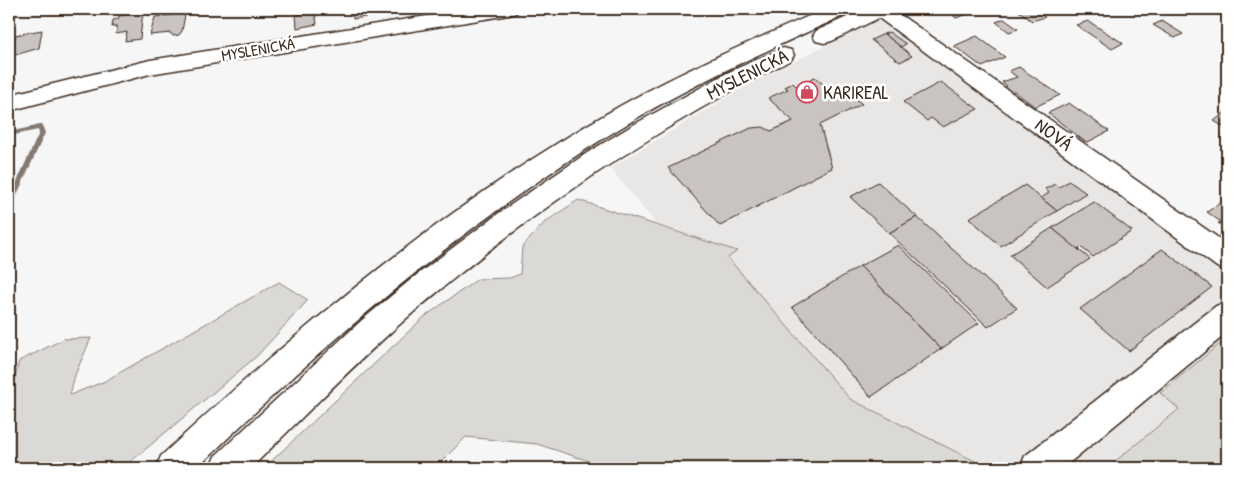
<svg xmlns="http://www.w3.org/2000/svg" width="1236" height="477" viewBox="0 0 1236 477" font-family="'Patrick Hand',sans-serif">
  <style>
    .built { fill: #e9e7e6 }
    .green { fill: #dbd9d6; stroke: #8b827a }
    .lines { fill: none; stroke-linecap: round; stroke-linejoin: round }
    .stream { fill: #847972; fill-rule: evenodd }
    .building { fill: #c9c3c1; stroke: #3b2a1e }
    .minor-casing { stroke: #3b2a1e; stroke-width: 3 }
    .major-casing { stroke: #3b2a1e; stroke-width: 3 }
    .minor { fill: #fff; fill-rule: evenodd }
    .major { fill: #fff; fill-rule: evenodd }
    .labels { text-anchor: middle; stroke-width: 5; stroke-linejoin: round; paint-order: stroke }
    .far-street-label { font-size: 16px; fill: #3b2a1e; stroke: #fff }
    .street-label { font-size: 19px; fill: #3b2a1e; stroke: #fff }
    .poi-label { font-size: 19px; fill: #3b2a1e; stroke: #fff; text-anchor: start }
  </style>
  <rect width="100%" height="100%" fill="#f7f6f6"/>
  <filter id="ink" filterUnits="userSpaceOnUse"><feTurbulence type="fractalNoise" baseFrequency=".02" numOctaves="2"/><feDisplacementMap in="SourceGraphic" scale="10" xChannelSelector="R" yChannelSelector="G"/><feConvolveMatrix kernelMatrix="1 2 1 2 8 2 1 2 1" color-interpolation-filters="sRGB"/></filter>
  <g filter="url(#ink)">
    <path class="built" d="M 894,10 L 1227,250 L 1227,338 L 1161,392 L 1179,409 L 1107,468 L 989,468 L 850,399 L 728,258 L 736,251 L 656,224 L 610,168 L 748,85 Z"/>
    <g class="green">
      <path d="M 578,200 L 737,251 L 728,258 L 850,399 L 989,468 L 610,468 L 537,444 L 466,437 L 435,468 L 264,468 L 424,317 L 478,279 L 510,278 L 520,274 L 522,247 L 544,223 Z"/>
      <path d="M 279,282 L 308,300 L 257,356 L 123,468 L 9,468 L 9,403 L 19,361 L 64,339 L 91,338 L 75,375 L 70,395 L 105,381 Z"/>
      <path d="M 1227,338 L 1227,468 L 1107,468 L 1179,409 L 1160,393 Z"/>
    </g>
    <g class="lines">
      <path class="stream" d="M 40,125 L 42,125 L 45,133 L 12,206 L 11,208 L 9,209 L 9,199 L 39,133 L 38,130 L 9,136 L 9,132 Z"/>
    </g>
    <g class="building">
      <path d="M 358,9 L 370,9 L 372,16 L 353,19 L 352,10 Z"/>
      <path d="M 946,9 L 963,9 L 968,14 L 956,18 Z"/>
      <path d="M 1016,9 L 1034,9 L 1045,17 L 1032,21 Z"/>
      <path d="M 143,11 L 140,39 L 125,41 L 127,32 L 116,34 L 117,26 L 112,27 L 113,20 L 118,19 L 119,16 Z"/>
      <path d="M 315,12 L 317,24 L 297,28 L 296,15 Z"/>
      <path d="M 180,14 L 185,15 L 182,31 L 179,35 L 173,36 L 171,33 L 150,35 L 155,17 Z"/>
      <path d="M 1003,19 L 1004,19 L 1018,29 L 1009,32 L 996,22 Z"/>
      <path d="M 1088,21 L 1123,43 L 1112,49 L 1076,25 Z"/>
      <path d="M 1162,21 L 1183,34 L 1175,38 L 1153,25 Z"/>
      <path d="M 42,30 L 39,48 L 12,56 L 15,35 Z"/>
      <path d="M 889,32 L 906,44 L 901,47 L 884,34 Z"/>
      <path d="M 884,34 L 901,47 L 912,56 L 900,62 L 871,40 Z"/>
      <path d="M 977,36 L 1005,57 L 982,67 L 954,46 Z"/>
      <path d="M 1019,67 L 1060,95 L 1035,107 L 1014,91 L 1009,93 L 1002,88 L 1007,86 L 1002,82 L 1017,77 L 1009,71 Z"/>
      <path d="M 815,77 L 838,97 L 847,92 L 862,104 L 820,125 L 832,168 L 720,226 L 668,168 L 751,128 L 763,127 L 771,131 L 793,121 L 768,98 L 788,89 L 785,87 L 793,83 L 796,86 Z"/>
      <path d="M 941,82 L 978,109 L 943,127 L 931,118 L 927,121 L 903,102 Z"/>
      <path d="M 1069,103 L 1109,131 L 1088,142 L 1084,141 L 1048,113 Z"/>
      <path d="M 1227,111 L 1227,129 L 1214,121 Z"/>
      <path d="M 1069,181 L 1086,193 L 1057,211 L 1041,198 L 1049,193 L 1045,189 L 1055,184 L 1059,187 Z"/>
      <path d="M 878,182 L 917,217 L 889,233 L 850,197 Z"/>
      <path d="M 1025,185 L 1057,211 L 1001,246 L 969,218 Z"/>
      <path d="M 1094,202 L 1132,231 L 1093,257 L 1081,247 L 1078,250 L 1052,228 Z"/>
      <path d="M 1220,203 L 1227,208 L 1227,230 L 1218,223 L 1221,222 L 1207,212 Z"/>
      <path d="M 917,217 L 1017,308 L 988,327 L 889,233 Z"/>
      <path d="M 1052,228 L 1090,259 L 1047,287 L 1010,255 Z"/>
      <path d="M 898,245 L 979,323 L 941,349 L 860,266 Z"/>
      <path d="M 1162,249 L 1212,287 L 1129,351 L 1080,309 Z"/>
      <path d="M 860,266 L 941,349 L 871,397 L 792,307 Z"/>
    </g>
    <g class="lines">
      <g class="minor-casing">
        <g id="minor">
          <path d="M 471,9 L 519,9 L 516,13 L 509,15 L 150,74 L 9,111 L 9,95 L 150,60 Z"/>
          <path d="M 869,9 L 892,9 L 1227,244 L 1227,271 L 1217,267 L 872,13 Z"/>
          <path d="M 1227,302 L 1227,333 L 1063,468 L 1020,468 L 1025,456 L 1216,306 Z"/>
        </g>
      </g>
      <g class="major-casing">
        <g id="major">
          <path d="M 825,9 L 852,9 L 849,13 C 777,46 705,78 637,118 C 475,214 331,337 197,468 L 156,468 L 161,456 C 302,325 452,201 620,106 C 686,69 756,39 825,9 Z"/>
          <path d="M 865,9 L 892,9 L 889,13 L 832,41 L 824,43 L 816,41 L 813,36 L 816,31 Z"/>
          <path d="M 783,48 L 791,50 L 794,55 L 791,60 C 653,129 526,215 409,316 C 354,364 303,417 251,468 L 210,468 L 215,456 L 362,320 L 414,277 L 499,213 L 587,153 L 633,125 L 727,73 Z"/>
        </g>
      </g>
      <use href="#minor" class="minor"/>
      <use href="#major" class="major"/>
    </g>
  </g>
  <defs>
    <g id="shop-ring" transform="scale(1.125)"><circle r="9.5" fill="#fff" stroke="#d1495b" stroke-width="1.5"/><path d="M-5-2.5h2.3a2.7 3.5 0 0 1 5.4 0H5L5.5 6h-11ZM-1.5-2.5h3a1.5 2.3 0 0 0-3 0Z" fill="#d1495b"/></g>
  </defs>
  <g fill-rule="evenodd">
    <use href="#shop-ring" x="807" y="92"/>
  </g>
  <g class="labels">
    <g class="far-street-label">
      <text transform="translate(258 49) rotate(-10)" y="6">MYSLENICKÁ</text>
    </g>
    <g class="street-label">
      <text transform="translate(747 74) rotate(-27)" y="7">MYSLENICKÁ</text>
      <text transform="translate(1054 134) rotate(36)" y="7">NOVÁ</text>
    </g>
    <g class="poi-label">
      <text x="823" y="99">KARIREAL</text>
    </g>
  </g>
  <rect width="1236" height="477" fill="none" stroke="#fff" stroke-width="30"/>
  <rect x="15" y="15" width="1206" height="447" fill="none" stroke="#3b2a1e" stroke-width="2" filter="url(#ink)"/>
</svg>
